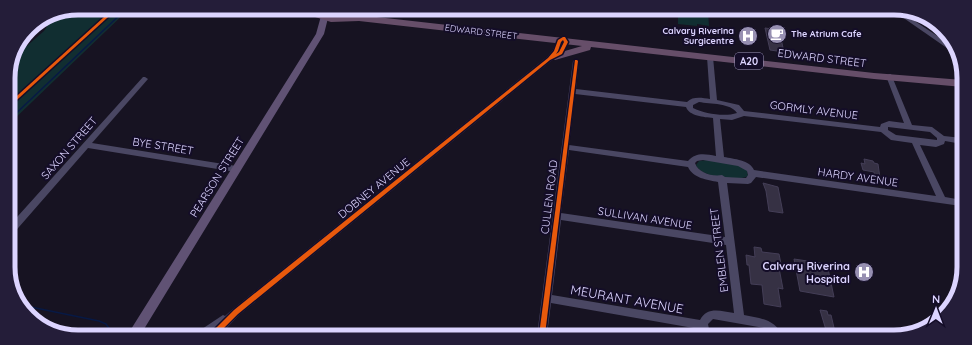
<svg xmlns="http://www.w3.org/2000/svg" width="972" height="345" viewBox="0 0 972 345" font-family="Quicksand,sans-serif">
  <style>
    .green { fill: #112e31 }
    .lines { fill: none; stroke-linecap: round; stroke-linejoin: round }
    .stream { stroke: #071945; stroke-width: 1.5 }
    .building { fill: #363144; stroke: #443e57 }
    .minor { fill: #4a4763; fill-rule: evenodd }
    .major { fill: #605274; fill-rule: evenodd }
    .highway { fill: #664e69; fill-rule: evenodd }
    .cycleway-casing { stroke: #140d28; stroke-width: 3 }
    .cycleway { fill: #e8590c; fill-rule: evenodd }
    .labels { text-anchor: middle; stroke-width: 4; stroke-linejoin: round; paint-order: stroke }
    .far-poi-label { font-size: 9px; font-weight: bold; fill: #dcd4ff; stroke: #140d28; text-anchor: end }
    .far-street-label { font-size: 9px; fill: #dcd4ff; stroke: #140d28 }
    .shield { fill: #140d28; stroke: #a098be; stroke-width: 1 }
    .shield-label { font-size: 10px; font-weight: bold; fill: #dcd4ff }
    .street-label { font-size: 11px; fill: #dcd4ff; stroke: #140d28 }
    .poi-label { font-size: 11px; font-weight: bold; fill: #dcd4ff; stroke: #140d28; text-anchor: end }
    .near-street-label { font-size: 13px; fill: #dcd4ff; stroke: #140d28 }
    .rim { fill: none; stroke: #dcd4ff; stroke-width: 5 }
  </style>
  <rect width="100%" height="100%" fill="#171322"/>
  <g class="green">
    <path d="M 78,8 L 130,8 L 8,125 L 8,73 L 12,59 L 44,31 L 53,17 Z"/>
    <path d="M 678,11 L 708,11 L 709,26 L 697,24 L 697,26 L 678,24 Z"/>
    <path d="M 707,160 L 737,164 L 747,170 L 748,176 C 738,182 700,177 696,165 L 699,161 Z"/>
  </g>
  <g class="lines">
    <g class="stream">
      <path d="M 8,121 L 127,8"/>
      <path d="M 21,305 L 99,321 L 106,324 L 113,334"/>
    </g>
  </g>
  <g class="building">
    <path d="M 765,28 L 779,30 L 784,52 L 770,50 Z"/>
    <path d="M 864,159 L 873,161 L 874,163 L 878,164 L 880,178 L 875,177 L 874,172 L 863,170 L 861,163 L 865,164 Z"/>
    <path d="M 763,183 L 778,187 L 783,213 L 769,211 L 766,191 Z"/>
    <path d="M 754,247 L 761,248 L 762,252 L 779,254 L 782,269 L 779,268 L 783,289 L 778,288 L 781,307 L 764,304 L 762,285 L 751,284 L 749,265 L 747,265 L 746,255 L 755,257 Z"/>
    <path d="M 794,259 L 827,264 L 834,297 L 800,291 Z"/>
    <path d="M 820,310 L 827,311 L 828,315 L 831,315 L 835,332 L 826,330 Z"/>
  </g>
  <g class="lines">
    <g class="minor">
      <path d="M 895,12 L 901,12 L 954,47 L 957,54 L 954,53 Z"/>
      <path d="M 564,36 L 566,37 L 569,42 L 563,54 L 551,61 L 239,315 L 221,334 L 198,334 L 199,331 L 223,315 L 225,316 L 233,309 L 547,57 L 553,50 L 557,40 Z"/>
      <path d="M 708,55 L 712,55 L 713,57 L 717,100 L 739,105 L 744,111 L 880,127 L 881,124 L 889,121 L 904,123 L 886,76 L 889,74 L 891,74 L 912,125 L 932,127 L 944,136 L 962,138 L 962,144 L 945,141 L 944,144 L 936,147 L 920,145 L 945,197 L 962,200 L 961,206 L 756,177 L 751,183 L 748,184 L 727,183 L 744,315 C 759,318 776,319 782,336 L 772,336 L 764,328 L 713,319 L 708,324 L 709,329 L 713,336 L 702,336 L 699,329 L 551,303 L 547,335 L 537,335 L 573,61 L 576,59 L 579,61 L 576,89 L 687,102 C 693,96 702,98 710,99 L 707,57 ZM 575,94 L 686,107 C 689,116 704,117 713,118 L 716,156 C 705,154 696,152 688,161 L 569,145 ZM 699,102 C 710,104 731,103 737,113 C 725,117 705,114 693,108 L 693,105 ZM 744,116 L 881,132 L 891,140 L 912,143 L 936,196 L 754,170 C 750,160 734,159 724,157 L 720,119 L 732,120 ZM 888,127 L 930,132 L 937,138 L 937,140 L 896,135 L 888,130 ZM 569,150 L 688,167 C 693,178 707,180 718,182 L 725,237 L 561,213 ZM 703,160 L 738,166 L 747,171 L 748,175 L 746,178 L 744,178 L 725,177 L 722,175 C 713,177 698,173 695,163 L 697,161 ZM 561,220 L 726,245 L 734,313 C 721,311 707,306 700,320 L 552,295 Z"/>
      <path d="M 143,77 L 145,77 L 148,79 L 92,143 L 236,166 L 239,167 L 240,169 L 239,171 L 236,172 L 88,148 L 12,235 L 9,236 L 9,226 Z"/>
    </g>
    <path class="major" d="M 321,16 L 324,16 L 328,18 L 324,34 L 141,334 L 128,334 L 316,34 Z"/>
    <path class="highway" d="M 294,9 L 310,9 L 334,17 L 343,11 L 346,12 L 347,15 L 359,15 L 874,73 L 963,80 L 963,87 L 874,79 L 591,47 L 590,50 L 555,60 L 550,57 L 551,55 L 582,46 L 359,21 L 331,22 L 296,11 Z"/>
    <g class="cycleway-casing">
      <g id="cycleway">
        <path d="M 114,8 L 118,8 L 8,108 L 8,104 Z"/>
        <path d="M 563,37 L 565,37 L 568,42 L 562,54 L 550,60 L 238,314 L 218,334 L 211,334 L 212,332 L 234,310 L 548,58 L 554,51 L 558,40 ZM 563,40 L 564,42 L 559,52 L 556,54 L 558,51 L 561,42 Z"/>
        <path d="M 575,60 L 577,60 L 578,61 L 545,335 L 539,335 Z"/>
      </g>
    </g>
    <use href="#cycleway" class="cycleway"/>
  </g>
  <defs>
    <g id="cafe-disc" transform="scale(1)"><circle r="9.5" fill="#9790b2" stroke="#140d28"/><path d="M-5.5-4.5H6V0H3Q3 3.5 0 3.5H-2.5Q-5.5 3.5-5.5 0ZM3-3.2v2h1.7v-2ZM-6 4.5H4V6H-6Z" fill="#fff"/></g>
    <g id="hospital-disc" transform="scale(1)"><circle r="9.5" fill="#9790b2" stroke="#140d28"/><path d="M-5-5h3v3.5h4V-5h3V5h-3V1.5h-4V5h-3Z" fill="#fff"/></g>
  </defs>
  <g fill-rule="evenodd">
    <use href="#cafe-disc" x="777" y="34"/>
    <use href="#hospital-disc" x="748" y="36"/>
    <use href="#hospital-disc" x="864" y="272"/>
  </g>
  <g class="labels">
    <g class="far-poi-label">
      <text x="734" y="34">Calvary Riverina<tspan x="734" dy="10">Surgicentre</tspan></text>
      <text x="791" y="37" text-anchor="start">The Atrium Cafe</text>
    </g>
    <g class="far-street-label">
      <text transform="translate(481 32) rotate(7)" y="3">EDWARD STREET</text>
    </g>
    <rect class="shield" x="735" y="53" width="28" height="16" rx="3"/>
    <g class="shield-label">
      <text x="749" y="65">A20</text>
    </g>
    <g class="street-label">
      <text transform="translate(822 58) rotate(7)" y="4">EDWARD STREET</text>
      <text transform="translate(814 110) rotate(7)" y="4">GORMLY AVENUE</text>
      <text transform="translate(163 146) rotate(9)" y="4">BYE STREET</text>
      <text transform="translate(69 148) rotate(-49)" y="4">SAXON STREET</text>
      <text transform="translate(217 177) rotate(-58)" y="4">PEARSON STREET</text>
      <text transform="translate(858 177) rotate(8)" y="4">HARDY AVENUE</text>
      <text transform="translate(374 188) rotate(-39)" y="4">DOBNEY AVENUE</text>
      <text transform="translate(549 197) rotate(-83)" y="4">CULLEN ROAD</text>
      <text transform="translate(645 218) rotate(9)" y="4">SULLIVAN AVENUE</text>
      <text transform="translate(719 250) rotate(-97)" y="4">EMBLEN STREET</text>
    </g>
    <g class="poi-label">
      <text x="850" y="270">Calvary Riverina<tspan x="850" dy="13">Hospital</tspan></text>
    </g>
    <g class="near-street-label">
      <text transform="translate(627 299) rotate(10)" y="5">MEURANT AVENUE</text>
    </g>
  </g>
  <path d="M0 0H972V345H0ZM78 15H894A63 63 0 0 1 957 78V267A63 63 0 0 1 894 330H78A63 63 0 0 1 15 267V78A63 63 0 0 1 78 15Z" fill="#241d39" fill-rule="evenodd"/>
  <path class="rim" d="M78 15H894A63 63 0 0 1 957 78V267A63 63 0 0 1 894 330H78A63 63 0 0 1 15 267V78A63 63 0 0 1 78 15Z"/>
  <g transform="translate(936 309) rotate(1)" stroke="#140d28" stroke-width="3" paint-order="stroke">
  <path d="M0-3L7 15L0 10L-7 15Z" fill="#dcd4ff"/>
  <text y="-6" font-size="11" font-weight="bold" text-anchor="middle" fill="#dcd4ff">N</text>
  </g>
</svg>
